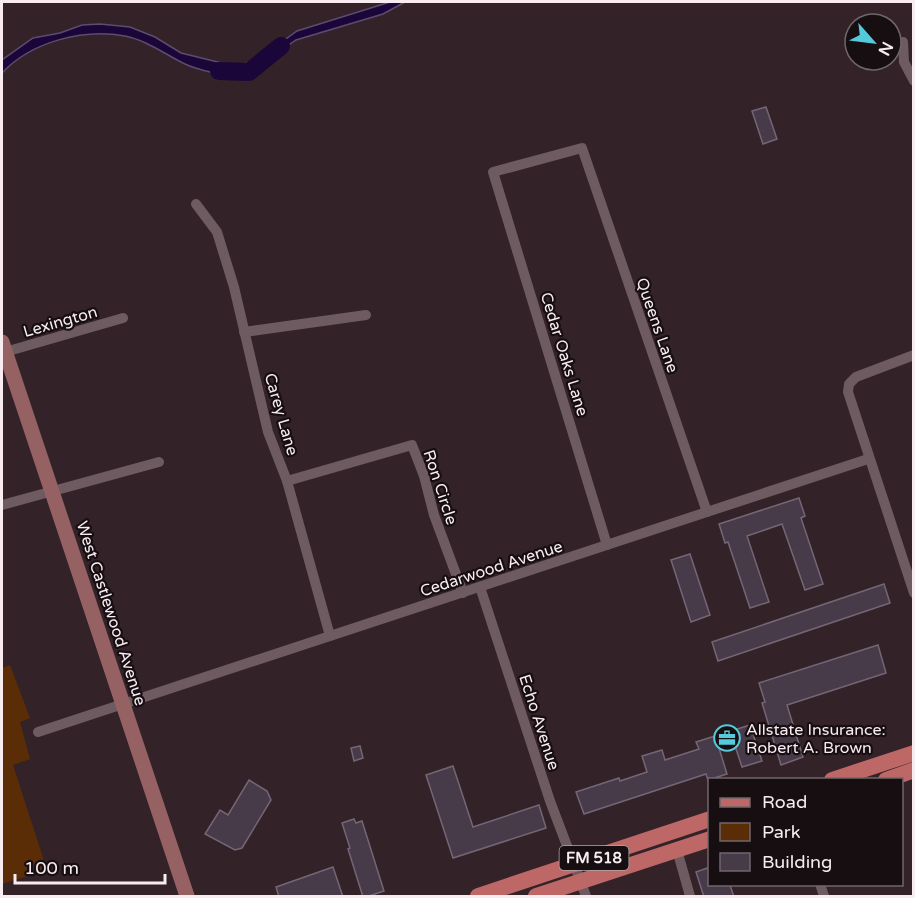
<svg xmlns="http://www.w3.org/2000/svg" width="915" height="898" viewBox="0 0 915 898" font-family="'Varela Round',sans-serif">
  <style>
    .green { fill: #5b2d06 }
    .water { fill: #1b0639; stroke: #5d4b70; stroke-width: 1.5 }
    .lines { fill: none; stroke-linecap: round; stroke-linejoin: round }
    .river { stroke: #1b0639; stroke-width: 18 }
    .building { fill: #483b49; stroke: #756675; stroke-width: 1.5 }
    .street { stroke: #6e5a61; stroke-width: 10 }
    .secondary { stroke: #956163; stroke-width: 15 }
    .primary { stroke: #bd6766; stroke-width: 16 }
    .labels { text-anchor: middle; stroke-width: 4.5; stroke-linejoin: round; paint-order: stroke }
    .shield { fill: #160e11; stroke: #b4a9ad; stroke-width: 1.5 }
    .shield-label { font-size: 15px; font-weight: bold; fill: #f8ecf0 }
    .street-label { font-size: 16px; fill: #f8ecf0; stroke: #160e11 }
    .poi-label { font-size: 16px; fill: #f8ecf0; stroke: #160e11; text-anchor: start }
  </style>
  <rect width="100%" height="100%" fill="#342229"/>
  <path class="green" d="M 10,665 L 30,718 L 20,722 L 30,759 L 13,765 L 47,870 L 2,884 L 2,668 Z"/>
  <path class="water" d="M 390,2 L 405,2 L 383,14 L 296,40 L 268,59 L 233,77 C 215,73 195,70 179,61 C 162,52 145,40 125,36 C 83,28 31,42 2,73 L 2,60 L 33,38 L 60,33 L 82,25 L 100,24 L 130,27 L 155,37 L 181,53 L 238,67 L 265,54 L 297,31 Z"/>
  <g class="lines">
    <path class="river" d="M 219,71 L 249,72 L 281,46"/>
  </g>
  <g class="building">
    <path d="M 766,107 L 777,139 L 763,144 L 752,111 Z"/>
    <path d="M 799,498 L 805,516 L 801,518 L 823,584 L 805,590 L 782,524 L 747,536 L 769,602 L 750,608 L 728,542 L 725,543 L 719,524 Z"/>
    <path d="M 690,554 L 710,615 L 691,622 L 671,560 Z"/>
    <path d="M 884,584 L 890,603 L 718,661 L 712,642 Z"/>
    <path d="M 878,645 L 886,673 L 787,705 L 803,757 L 781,765 L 762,703 L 765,702 L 759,683 Z"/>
    <path d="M 750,725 L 762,761 L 742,767 L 734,743 L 719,748 L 727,774 L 708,780 L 706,774 L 584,814 L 576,792 L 619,778 L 620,781 L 647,772 L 642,756 L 662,750 L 665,760 L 699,749 L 696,742 Z"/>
    <path d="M 360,746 L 363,758 L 354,761 L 351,748 Z"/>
    <path d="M 453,766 L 473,827 L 539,805 L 546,828 L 453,858 L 426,775 Z"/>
    <path d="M 249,780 L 267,791 L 271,800 L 242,848 L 235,850 L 205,834 L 220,810 L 228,815 Z"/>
    <path d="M 354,819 L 356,823 L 362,821 L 384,891 L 366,897 L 363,897 L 348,849 L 350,848 L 342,823 Z"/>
    <path d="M 333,867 L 343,897 L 279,897 L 276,887 Z"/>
    <path d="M 710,867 L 710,885 L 730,885 L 734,897 L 704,897 L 696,872 Z"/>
  </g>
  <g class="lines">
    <g class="street">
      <path d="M 903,42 L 904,62 L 914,81"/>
      <path d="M 196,204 L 217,232 L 234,287 L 268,432 L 287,481 L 330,636"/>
      <path d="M 244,332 L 366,315"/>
      <path d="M 5,352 L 123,318"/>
      <path d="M 914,355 L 856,377 L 849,384 L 848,392 L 914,593"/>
      <path d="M 287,481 L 412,445 L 424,476 L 434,515 L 463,593"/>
      <path d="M 2,505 L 159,462"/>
      <path d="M 607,545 L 493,172 L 582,148 L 707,512"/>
      <path d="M 480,587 L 550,801 L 586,896"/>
      <path d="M 38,732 L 868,459"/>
      <path d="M 677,850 L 690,896"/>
      <path d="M 820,884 L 824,896"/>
    </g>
    <path class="secondary" d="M 2,342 L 187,896"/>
    <g class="primary">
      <path d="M 832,780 L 914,753"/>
      <path d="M 886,780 L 914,770"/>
      <path d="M 478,896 L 710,819"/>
      <path d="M 536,896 L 710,839"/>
    </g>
  </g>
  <defs>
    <g id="office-ring" transform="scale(1.35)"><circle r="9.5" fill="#160e11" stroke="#53cbda" stroke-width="1.5"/><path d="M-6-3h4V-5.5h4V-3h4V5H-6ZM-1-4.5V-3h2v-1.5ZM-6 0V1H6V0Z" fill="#53cbda"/></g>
  </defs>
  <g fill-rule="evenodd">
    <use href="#office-ring" x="727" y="738"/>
  </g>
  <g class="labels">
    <rect class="shield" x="559.5" y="846" width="69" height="24" rx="4.5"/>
    <g class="shield-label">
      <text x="594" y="863">FM 518</text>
    </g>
    <g class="street-label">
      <text transform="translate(60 321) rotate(-16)" y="6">Lexington</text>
      <text transform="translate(658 325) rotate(71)" y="6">Queens Lane</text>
      <text transform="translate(565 354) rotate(73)" y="6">Cedar Oaks Lane</text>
      <text transform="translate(282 414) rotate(74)" y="6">Carey Lane</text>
      <text transform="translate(441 487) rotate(72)" y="6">Ron Circle</text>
      <text transform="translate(491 568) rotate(-18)" y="6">Cedarwood Avenue</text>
      <text transform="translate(112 613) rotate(72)" y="6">West Castlewood Avenue</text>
      <text transform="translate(540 722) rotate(72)" y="6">Echo Avenue</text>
    </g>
    <g class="poi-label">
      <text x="746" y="735">Allstate Insurance:<tspan x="746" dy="18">Robert A. Brown</tspan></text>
    </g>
  </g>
  <rect width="915" height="898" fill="none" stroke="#f8ecf0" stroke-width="6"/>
  <rect x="708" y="778" width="195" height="108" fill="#160e11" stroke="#70676a" stroke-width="1.5"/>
  <rect x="720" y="798" width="30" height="9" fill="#bd6766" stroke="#70676a" stroke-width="1.5"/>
  <text x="762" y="808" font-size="18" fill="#f8ecf0">Road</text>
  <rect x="720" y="823" width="30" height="18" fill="#5b2d06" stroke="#70676a" stroke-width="1.5"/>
  <text x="762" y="838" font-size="18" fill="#f8ecf0">Park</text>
  <rect x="720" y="853" width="30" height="18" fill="#483b49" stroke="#70676a" stroke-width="1.5"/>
  <text x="762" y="868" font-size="18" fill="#f8ecf0">Building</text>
  <g transform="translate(873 42) rotate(118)"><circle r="28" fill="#160e11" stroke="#70676a" stroke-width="1.5"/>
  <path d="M0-4.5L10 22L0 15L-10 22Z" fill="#53cbda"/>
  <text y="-9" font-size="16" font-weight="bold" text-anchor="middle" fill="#f8ecf0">N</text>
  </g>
  <path d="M15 874v9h150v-9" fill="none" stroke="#f8ecf0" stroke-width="3"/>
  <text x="24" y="874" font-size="18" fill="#f8ecf0" stroke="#160e11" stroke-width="4.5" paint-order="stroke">100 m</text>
</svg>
